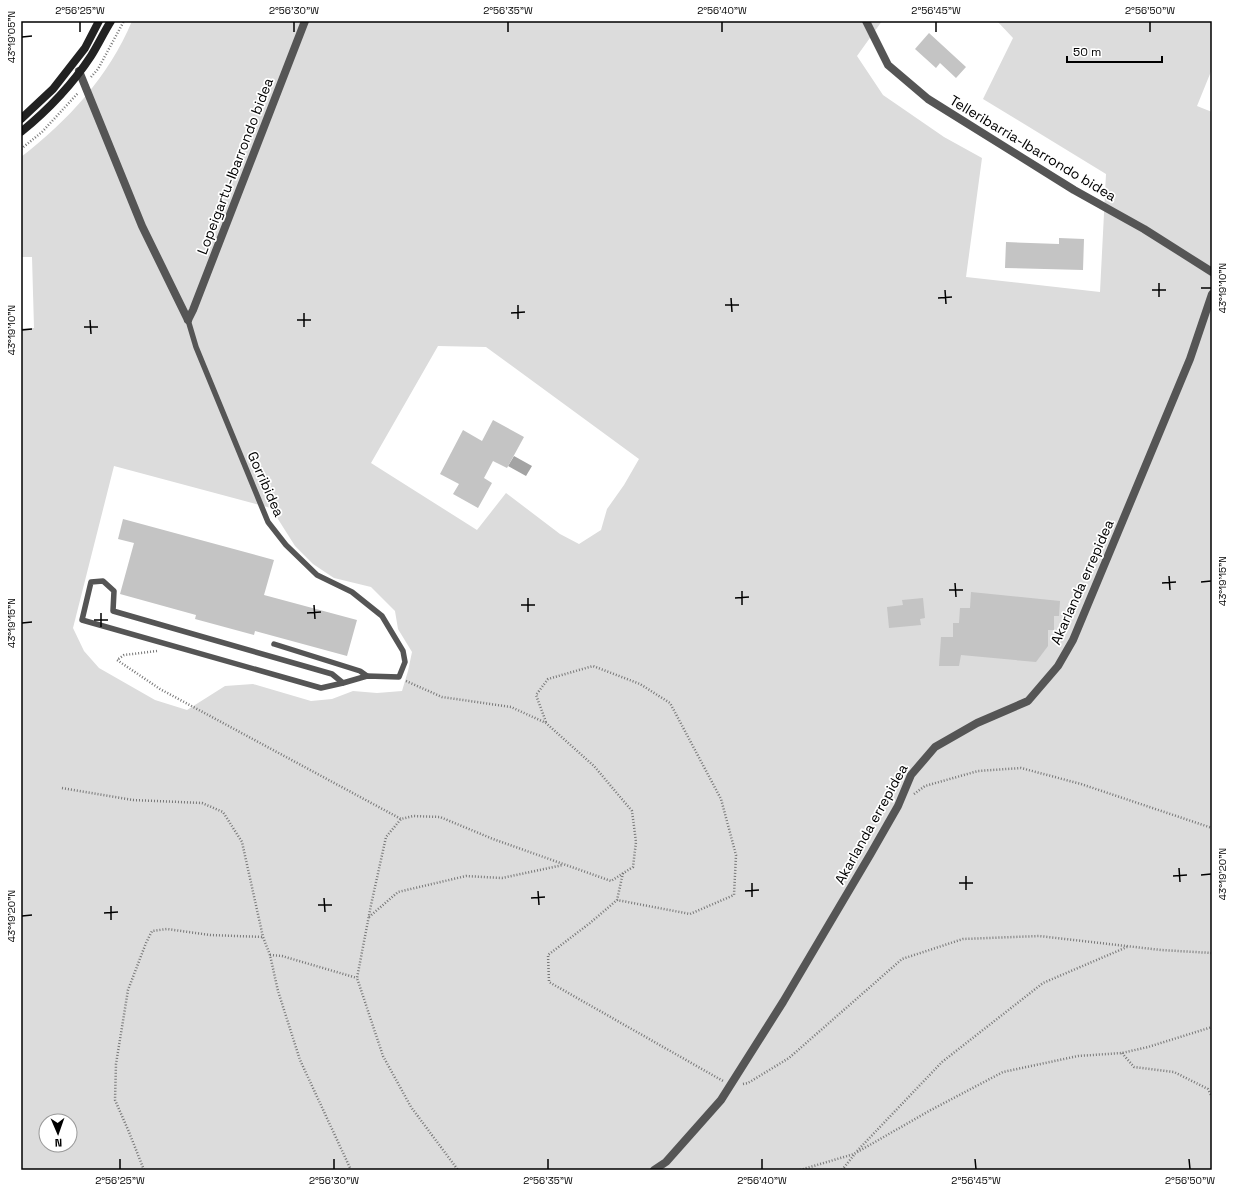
<svg xmlns="http://www.w3.org/2000/svg" width="1233" height="1191" viewBox="0 0 1233 1191" font-family="'Space Grotesk',sans-serif">
  <style>
    .green { fill: #dcdcdc; fill-rule: evenodd }
    .water { fill: #a3a3a3 }
    .building { fill: #c4c4c4 }
    .lines { fill: none; stroke-linecap: round; stroke-linejoin: round }
    .path { stroke: #777; stroke-width: 2.5; stroke-dasharray: 1 2; stroke-linecap: butt }
    .lane { stroke: #555; stroke-width: 5.5 }
    .street { stroke: #555; stroke-width: 8 }
    .secondary { stroke: #222; stroke-width: 8 }
    .ticks { fill: none; stroke: #000; stroke-width: 1.5 }
    .labels { text-anchor: middle; stroke-width: 3.5; stroke-linejoin: round; paint-order: stroke }
    .street-label { font-size: 14px; fill: #000; stroke: #fff }
    .neatline { fill: none; stroke: #000; stroke-width: 1.5 }
    .ticks-label { font-size: 10px; text-anchor: middle; fill: #000 }
  </style>
  <rect width="100%" height="100%" fill="#fff"/>
  <path class="green" d="M 132,21 L 882,21 L 857,56 L 883,95 L 944,137 L 982,158 L 966,277 L 1100,292 L 1106,174 L 983,99 L 1013,38 L 997,21 L 1212,21 L 1212,69 L 1197,106 L 1212,112 L 1212,1170 L 21,1170 L 21,328 L 34,328 L 32,257 L 21,257 L 21,157 C 68,121 109,76 132,21 ZM 438,346 L 486,347 L 639,459 L 624,485 L 607,509 L 601,530 L 579,544 L 560,534 L 506,493 L 477,530 L 371,463 ZM 114,466 L 271,508 L 295,546 L 313,564 L 334,578 L 371,587 L 395,611 L 398,629 L 412,652 L 408,671 L 402,691 L 377,693 L 353,691 L 332,699 L 311,701 L 253,684 L 225,686 L 187,710 L 155,700 L 99,668 L 84,651 L 73,628 ZM 46,1121 L 70,1121 L 70,1145 L 46,1145 Z"/>
  <path class="water" d="M 514,456 L 532,466 L 526,476 L 508,466 Z"/>
  <g class="building">
    <path d="M 929,33 L 966,67 L 956,78 L 940,63 L 936,68 L 915,49 Z"/>
    <path d="M 1059,238 L 1084,239 L 1083,270 L 1005,268 L 1006,242 L 1059,244 Z"/>
    <path d="M 493,420 L 524,437 L 507,468 L 493,461 L 484,478 L 492,483 L 478,508 L 453,494 L 459,484 L 440,474 L 463,430 L 482,441 Z"/>
    <path d="M 123,519 L 274,560 L 264,595 L 357,620 L 347,656 L 255,631 L 254,635 L 195,619 L 196,615 L 120,594 L 134,543 L 118,539 Z"/>
    <path d="M 971,592 L 1060,601 L 1059,616 L 1054,616 L 1054,630 L 1048,630 L 1048,646 L 1036,662 L 961,655 L 959,666 L 939,666 L 941,637 L 953,637 L 953,623 L 959,623 L 960,608 L 970,608 Z"/>
    <path d="M 923,598 L 925,618 L 920,619 L 921,625 L 889,628 L 887,607 L 903,605 L 902,600 Z"/>
  </g>
  <g class="lines">
    <g class="path">
      <path d="M 91,77 L 98,69 L 124,21"/>
      <path d="M 21,149 L 42,132 L 78,93"/>
      <path d="M 157,651 L 124,655 L 117,660 L 160,689 L 401,819"/>
      <path d="M 406,681 L 442,697 L 511,707 L 546,723 L 594,766 L 632,811 L 636,842 L 633,867 L 611,881 L 493,839 L 440,817 L 413,816 L 401,819 L 386,837 L 371,905 L 357,978 L 383,1056 L 411,1107 L 458,1170"/>
      <path d="M 546,722 L 536,695 L 548,679 L 593,666 L 640,684 L 670,703 L 721,799 L 736,855 L 734,895 L 690,914 L 617,900"/>
      <path d="M 62,788 L 133,800 L 202,803 L 223,812 L 242,842 L 263,937 L 270,955 L 278,991 L 300,1060 L 351,1170"/>
      <path d="M 914,794 L 925,786 L 978,771 L 1021,768 L 1081,784 L 1212,828"/>
      <path d="M 623,873 L 617,900 L 590,923 L 548,955 L 549,982 L 723,1081"/>
      <path d="M 369,917 L 398,892 L 466,876 L 502,878 L 563,865"/>
      <path d="M 270,955 L 282,956 L 357,978"/>
      <path d="M 1122,1053 L 1134,1067 L 1174,1072 L 1208,1089 L 1212,1097"/>
      <path d="M 743,1084 L 748,1083 L 789,1058 L 902,959 L 963,939 L 1039,936 L 1161,950 L 1212,953"/>
      <path d="M 857,1151 L 942,1062 L 1043,983 L 1127,947"/>
      <path d="M 144,1170 L 129,1132 L 115,1100 L 116,1064 L 128,990 L 146,943 L 152,931 L 167,929 L 210,935 L 263,937"/>
      <path d="M 800,1170 L 854,1154 L 929,1111 L 1003,1072 L 1078,1056 L 1122,1053 L 1148,1047 L 1212,1027"/>
      <path d="M 842,1170 L 854,1155"/>
    </g>
    <g class="lane">
      <path d="M 188,320 L 196,347 L 268,522 L 286,545 L 317,575 L 352,592 L 382,616 L 403,651 L 405,662 L 399,677 L 367,676 L 343,683 L 321,688 L 82,620 L 91,582 L 103,581 L 114,591 L 113,611 L 332,674 L 343,683"/>
      <path d="M 274,644 L 360,671 L 367,676"/>
    </g>
    <g class="street">
      <path d="M 866,21 L 888,65 L 928,99 L 1074,190 L 1144,229 L 1212,272"/>
      <path d="M 79,71 L 142,226 L 188,320"/>
      <path d="M 188,320 L 193,310 L 305,21"/>
      <path d="M 654,1170 L 666,1162 L 721,1100 L 783,1002 L 870,855 L 898,806 L 911,775 L 935,747 L 977,723 L 1028,701 L 1058,666 L 1073,640 L 1190,359 L 1212,294"/>
    </g>
    <g class="secondary">
      <path d="M 21,119 L 53,89 L 85,48 L 99,21"/>
      <path d="M 21,132 C 48,110 72,85 91,56 C 98,45 104,32 111,21"/>
    </g>
  </g>
  <path class="ticks" d="M 80,22 L 80,32M 294,22 L 294,32M 508,22 L 508,32M 722,22 L 722,32M 936,22 L 936,32M 1150,22 L 1150,32M 22,37 L 32,36M 1159,283 L 1159,297M 1201,288 L 1211,288M 945,290 L 946,304M 1152,290 L 1166,290M 731,298 L 732,312M 938,298 L 952,297M 518,305 L 518,319M 725,305 L 739,305M 304,313 L 304,327M 511,313 L 525,312M 90,320 L 91,334M 297,320 L 311,320M 84,327 L 98,327M 22,330 L 32,329M 1169,576 L 1170,590M 1201,582 L 1211,581M 955,583 L 956,597M 1162,583 L 1176,582M 949,590 L 963,590M 742,591 L 742,605M 528,598 L 528,612M 735,598 L 749,597M 314,605 L 315,619M 521,605 L 535,605M 101,613 L 101,627M 307,613 L 321,612M 94,620 L 108,620M 22,623 L 32,622M 1179,868 L 1180,882M 1201,875 L 1211,874M 966,876 L 966,890M 1173,876 L 1187,875M 752,883 L 752,897M 959,883 L 973,883M 538,891 L 539,905M 745,891 L 759,890M 324,898 L 325,912M 531,898 L 545,897M 318,905 L 332,905M 111,906 L 111,920M 104,913 L 118,912M 22,916 L 32,915M 120,1159 L 120,1169M 334,1159 L 334,1169M 548,1159 L 548,1169M 762,1159 L 762,1169M 975,1159 L 976,1169M 1189,1159 L 1190,1169"/>
  <g class="labels">
    <g class="street-label">
      <text transform="translate(1033 148) rotate(31)" y="5">Telleribarria-Ibarrondo bidea</text>
      <text transform="translate(235 166) rotate(-69)" y="5">Lopeigartu-Ibarrondo bidea</text>
      <text transform="translate(266 484) rotate(66)" y="5">Gorribidea</text>
      <text transform="translate(1082 582) rotate(-66)" y="5">Akarlanda errepidea</text>
      <text transform="translate(871 824) rotate(-61)" y="5">Akarlanda errepidea</text>
    </g>
  </g>
  <rect width="1233" height="1191" fill="none" stroke="#ffffff" stroke-width="44"/>
  <g transform="translate(58 1133) rotate(178)"><circle r="19" fill="#ffffff" stroke="#999999"/>
  <path d="M0-3L7 15L0 10L-7 15Z" fill="#000000"/>
  <text y="-6" font-size="11" font-weight="bold" text-anchor="middle" fill="#000000">N</text>
  </g>
  <path d="M1067 56v6h95v-6" fill="none" stroke="#000000" stroke-width="2"/>
  <text x="1073" y="56" font-size="12" fill="#000000" stroke="#ffffff" stroke-width="3" paint-order="stroke">50 m</text>
  <rect x="22" y="22" width="1189" height="1147" class="neatline"/>
  <g class="ticks-label">
    <text x="80" y="14">2°56'25"W</text>
    <text x="294" y="14">2°56'30"W</text>
    <text x="508" y="14">2°56'35"W</text>
    <text x="722" y="14">2°56'40"W</text>
    <text x="936" y="14">2°56'45"W</text>
    <text x="1150" y="14">2°56'50"W</text>
    <text transform="translate(11 37) rotate(-90)" y="4">43°19'05"N</text>
    <text transform="translate(1222 288) rotate(-90)" y="4">43°19'10"N</text>
    <text transform="translate(11 330) rotate(-90)" y="4">43°19'10"N</text>
    <text transform="translate(1222 581) rotate(-90)" y="4">43°19'15"N</text>
    <text transform="translate(11 623) rotate(-90)" y="4">43°19'15"N</text>
    <text transform="translate(1222 874) rotate(-90)" y="4">43°19'20"N</text>
    <text transform="translate(11 916) rotate(-90)" y="4">43°19'20"N</text>
    <text x="120" y="1184">2°56'25"W</text>
    <text x="334" y="1184">2°56'30"W</text>
    <text x="548" y="1184">2°56'35"W</text>
    <text x="762" y="1184">2°56'40"W</text>
    <text x="976" y="1184">2°56'45"W</text>
    <text x="1190" y="1184">2°56'50"W</text>
  </g>
</svg>
